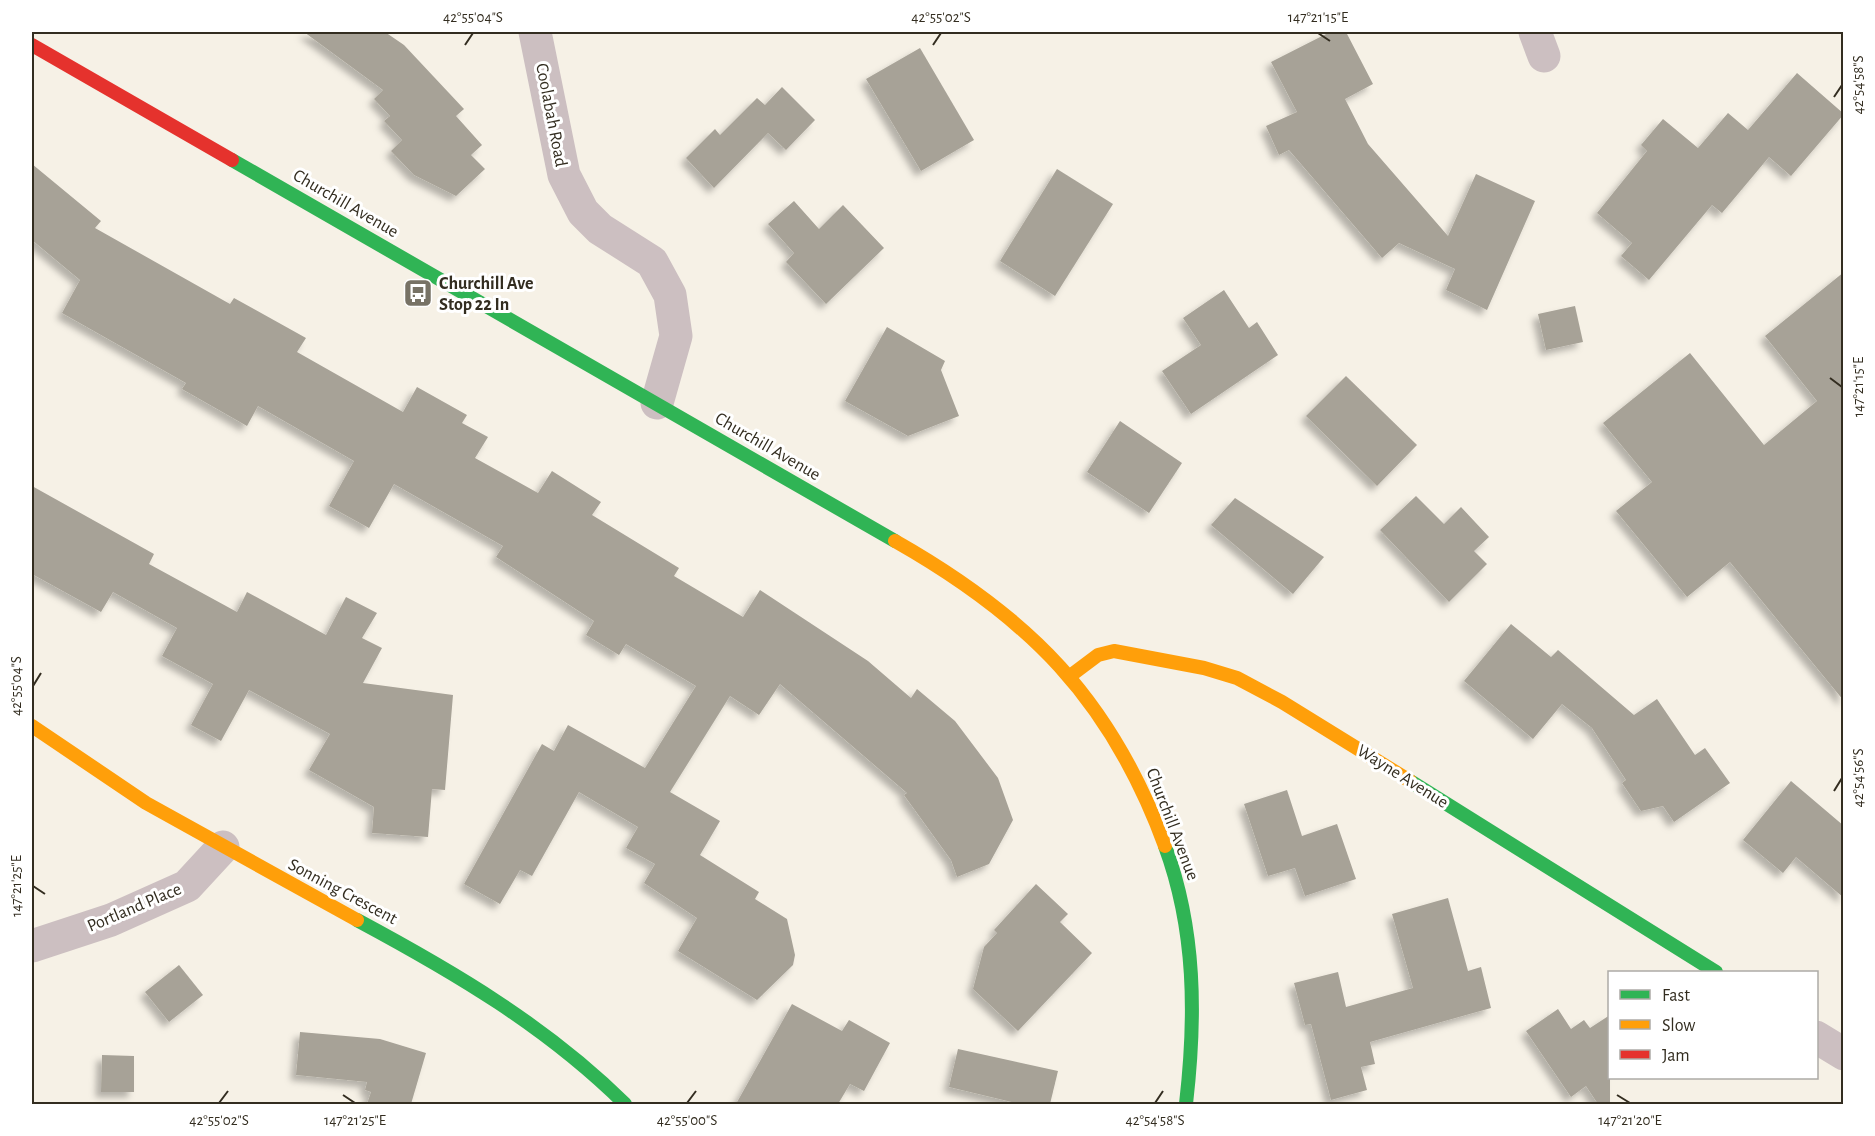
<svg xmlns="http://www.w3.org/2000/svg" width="1875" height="1136" viewBox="0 0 1875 1136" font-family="'Alegreya Sans',sans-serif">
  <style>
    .building { fill: #a7a297; filter: url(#shadow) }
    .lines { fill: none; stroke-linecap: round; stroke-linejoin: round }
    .street { stroke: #ccbfc1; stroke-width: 33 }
    .fast { stroke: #30b455; stroke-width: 14 }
    .slow { stroke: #ff9f0a; stroke-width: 14 }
    .jam { stroke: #e5322d; stroke-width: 14 }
    .ticks { fill: none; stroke: #332d20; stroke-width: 2 }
    .labels { text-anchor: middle; stroke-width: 6; stroke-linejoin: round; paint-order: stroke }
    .street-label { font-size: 18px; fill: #332d20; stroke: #fff }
    .poi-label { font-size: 18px; font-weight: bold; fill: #332d20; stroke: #fff; text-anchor: start }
    .neatline { fill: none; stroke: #332d20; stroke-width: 2 }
    .ticks-label { font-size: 15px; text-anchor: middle; fill: #332d20 }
  </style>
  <defs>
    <filter id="shadow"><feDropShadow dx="-5.5" dy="5.5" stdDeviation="3" flood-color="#0004"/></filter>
  </defs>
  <rect width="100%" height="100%" fill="#f6f1e6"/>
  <g class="building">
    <path d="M 304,32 L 385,32 L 404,45 L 464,109 L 456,116 L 482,145 L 471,155 L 485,169 L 456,196 L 414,175 L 391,151 L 402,140 L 384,121 L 390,116 L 374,99 L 383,90 Z"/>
    <path d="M 1330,32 L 1346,32 L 1373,84 L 1345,99 L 1368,144 L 1448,236 L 1476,174 L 1535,201 L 1487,310 L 1446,290 L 1455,269 L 1399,243 L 1382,258 L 1289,150 L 1279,155 L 1266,126 L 1297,112 L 1271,62 Z"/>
    <path d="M 920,48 L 974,140 L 921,171 L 866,79 Z"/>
    <path d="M 1797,73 L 1844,114 L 1791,176 L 1769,157 L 1722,213 L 1712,205 L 1649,280 L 1621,256 L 1632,243 L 1597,213 L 1647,151 L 1641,145 L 1663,119 L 1698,148 L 1728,113 L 1748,130 Z"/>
    <path d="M 782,87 L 815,120 L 786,150 L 768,133 L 714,188 L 686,158 L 715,129 L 720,135 L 757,98 L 765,105 Z"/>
    <path d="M 32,164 L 101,221 L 95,228 L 230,304 L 234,298 L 306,338 L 297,352 L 403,412 L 417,387 L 467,415 L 462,423 L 488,437 L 475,458 L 538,493 L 552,471 L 601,502 L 592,515 L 679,568 L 674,576 L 743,617 L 760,590 L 868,661 L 911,698 L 917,689 L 955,721 L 998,778 L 1013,820 L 989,864 L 957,877 L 951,860 L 904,795 L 907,793 L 780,684 L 759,715 L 730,696 L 670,792 L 720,821 L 700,855 L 759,892 L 755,899 L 787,919 L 795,955 L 793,965 L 757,1000 L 678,951 L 697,918 L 644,883 L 655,864 L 626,848 L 638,827 L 579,792 L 532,876 L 520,870 L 500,904 L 464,884 L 542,744 L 554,751 L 568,725 L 645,768 L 696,686 L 626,644 L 619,655 L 586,635 L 594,621 L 496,557 L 503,546 L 394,484 L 369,528 L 329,506 L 354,461 L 258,406 L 247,426 L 182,389 L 186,383 L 62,313 L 80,280 L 32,240 Z"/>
    <path d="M 1057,169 L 1113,204 L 1055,296 L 1000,261 Z"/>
    <path d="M 794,201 L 819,229 L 843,205 L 884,248 L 826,304 L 786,262 L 794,253 L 768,224 Z"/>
    <path d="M 1844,272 L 1844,701 L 1730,562 L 1687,597 L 1616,511 L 1652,482 L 1603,423 L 1690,353 L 1764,445 L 1817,401 L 1765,336 Z"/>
    <path d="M 1224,290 L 1249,328 L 1257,322 L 1278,355 L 1191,414 L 1162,371 L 1201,345 L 1183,318 Z"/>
    <path d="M 1575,306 L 1583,342 L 1546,350 L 1538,314 Z"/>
    <path d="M 887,327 L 945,361 L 941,370 L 959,416 L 908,436 L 845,401 Z"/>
    <path d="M 1346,376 L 1417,445 L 1377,486 L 1306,416 Z"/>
    <path d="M 1120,421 L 1182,463 L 1149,513 L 1087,472 Z"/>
    <path d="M 32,486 L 154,554 L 149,564 L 237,612 L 247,592 L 326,635 L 346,597 L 377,613 L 362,638 L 382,648 L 363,683 L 453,695 L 445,790 L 432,789 L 428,837 L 372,833 L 374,807 L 309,770 L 330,734 L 249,690 L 221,741 L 191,725 L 213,684 L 162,656 L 177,628 L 113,592 L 101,612 L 32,574 Z"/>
    <path d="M 1416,496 L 1444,524 L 1461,507 L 1489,537 L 1474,551 L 1487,564 L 1449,602 L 1380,530 Z"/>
    <path d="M 1235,498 L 1324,557 L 1293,594 L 1211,525 Z"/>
    <path d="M 1511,624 L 1551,657 L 1558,650 L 1634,715 L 1657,699 L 1695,755 L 1705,748 L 1730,783 L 1674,822 L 1663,806 L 1641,811 L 1622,783 L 1626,780 L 1592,728 L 1562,704 L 1533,739 L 1464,681 Z"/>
    <path d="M 1791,781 L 1844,826 L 1844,898 L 1796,857 L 1783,873 L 1743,840 Z"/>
    <path d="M 1287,790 L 1302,836 L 1337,824 L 1356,879 L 1305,896 L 1295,868 L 1268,876 L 1244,804 Z"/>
    <path d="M 1036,884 L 1068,914 L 1060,922 L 1092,953 L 1018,1031 L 973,989 L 984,947 L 997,933 L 994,930 Z"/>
    <path d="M 1448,898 L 1468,971 L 1481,967 L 1491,1008 L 1370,1042 L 1375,1064 L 1361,1067 L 1367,1090 L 1331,1100 L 1311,1024 L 1305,1025 L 1294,983 L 1338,972 L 1346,1007 L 1413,988 L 1392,914 Z"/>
    <path d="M 179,965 L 203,995 L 169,1022 L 145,992 Z"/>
    <path d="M 792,1004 L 842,1031 L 849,1020 L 890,1043 L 864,1091 L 850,1084 L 838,1104 L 736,1104 Z"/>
    <path d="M 1558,1009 L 1571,1029 L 1584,1020 L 1590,1028 L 1610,1015 L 1610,1104 L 1598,1104 L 1586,1086 L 1571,1097 L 1526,1031 Z"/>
    <path d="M 300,1032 L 380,1039 L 426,1053 L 411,1104 L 367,1104 L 371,1092 L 365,1090 L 367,1082 L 296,1075 Z"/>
    <path d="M 958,1049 L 1058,1071 L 1050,1104 L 1020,1104 L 949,1087 Z"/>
    <path d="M 102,1055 L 134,1056 L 134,1092 L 101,1092 Z"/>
  </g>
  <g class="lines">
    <g class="street">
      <path d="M 535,32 L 564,175 L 583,212 L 600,229 L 652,262 L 670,295 L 676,336 L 657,403"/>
      <path d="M 1535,32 L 1544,56"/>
      <path d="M 32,946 L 111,920 L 187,886 L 223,847"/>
      <path d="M 1816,1037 L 1844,1054"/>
    </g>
    <g class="fast">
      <path d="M 232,160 L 895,541"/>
      <path d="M 1410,781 L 1716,972"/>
      <path d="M 1165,846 C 1196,930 1196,1017 1186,1104"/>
      <path d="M 357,920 C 454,972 546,1026 625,1104"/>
    </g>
    <g class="slow">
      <path d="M 895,541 C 1029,617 1111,699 1165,846"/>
      <path d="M 1070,676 L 1098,655 L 1114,651 L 1204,668 L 1237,678 L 1282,702 L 1410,781"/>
      <path d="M 32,726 L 146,803 L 357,920"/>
    </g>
    <path class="jam" d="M 32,45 L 232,160"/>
  </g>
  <path class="ticks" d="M 1318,33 L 1330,41M 465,45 L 473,33M 933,45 L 941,33M 1834,97 L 1842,85M 1830,378 L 1842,387M 33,686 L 41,673M 1834,791 L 1842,778M 33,886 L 45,894M 343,1095 L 355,1103M 1617,1095 L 1630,1103M 219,1103 L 228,1091M 687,1103 L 696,1091M 1155,1103 L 1163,1091"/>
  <defs>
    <g id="bus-square" transform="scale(1.5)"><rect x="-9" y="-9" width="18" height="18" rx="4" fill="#777265" stroke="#fff"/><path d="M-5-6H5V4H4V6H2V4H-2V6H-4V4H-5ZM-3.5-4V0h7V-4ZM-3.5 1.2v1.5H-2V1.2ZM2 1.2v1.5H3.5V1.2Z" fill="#fff"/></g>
  </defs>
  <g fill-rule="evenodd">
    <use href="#bus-square" x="418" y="293"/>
  </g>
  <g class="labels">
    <g class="street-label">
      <text transform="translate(552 115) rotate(79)" y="6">Coolabah Road</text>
      <text transform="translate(346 203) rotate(30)" y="6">Churchill Avenue</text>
      <text transform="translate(768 446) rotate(30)" y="6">Churchill Avenue</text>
      <text transform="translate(1403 776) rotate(32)" y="6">Wayne Avenue</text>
      <text transform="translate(1173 824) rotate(69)" y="6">Churchill Avenue</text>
      <text transform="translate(343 891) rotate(28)" y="6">Sonning Crescent</text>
      <text transform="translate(134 907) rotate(-23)" y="6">Portland Place</text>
    </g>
    <g class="poi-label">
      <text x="439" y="289">Churchill Ave<tspan x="439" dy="21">Stop 22 In</tspan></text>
    </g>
  </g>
  <rect width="1875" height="1136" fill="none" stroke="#ffffff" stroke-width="66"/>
  <rect x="1608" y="971" width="210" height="108" fill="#ffffff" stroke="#adaba6" stroke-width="1.5"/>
  <rect x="1620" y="990" width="30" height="9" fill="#30b455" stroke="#adaba6" stroke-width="1.5"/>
  <text x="1662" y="1001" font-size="18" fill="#332d20">Fast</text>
  <rect x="1620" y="1020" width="30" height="9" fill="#ff9f0a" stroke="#adaba6" stroke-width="1.5"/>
  <text x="1662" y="1031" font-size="18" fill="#332d20">Slow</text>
  <rect x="1620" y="1050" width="30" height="9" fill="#e5322d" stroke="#adaba6" stroke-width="1.5"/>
  <text x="1662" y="1061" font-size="18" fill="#332d20">Jam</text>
  <rect x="33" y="33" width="1809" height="1070" class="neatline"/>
  <g class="ticks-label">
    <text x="473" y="22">42°55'04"S</text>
    <text x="941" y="22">42°55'02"S</text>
    <text x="1318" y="22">147°21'15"E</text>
    <text transform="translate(1858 85) rotate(-90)" y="5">42°54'58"S</text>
    <text transform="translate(1858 387) rotate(-90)" y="5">147°21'15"E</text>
    <text transform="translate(16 686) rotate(-90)" y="5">42°55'04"S</text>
    <text transform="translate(1858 778) rotate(-90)" y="5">42°54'56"S</text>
    <text transform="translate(16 886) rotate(-90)" y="5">147°21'25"E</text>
    <text x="219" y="1125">42°55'02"S</text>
    <text x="355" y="1125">147°21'25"E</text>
    <text x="687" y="1125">42°55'00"S</text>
    <text x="1155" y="1125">42°54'58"S</text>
    <text x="1630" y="1125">147°21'20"E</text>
  </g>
</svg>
